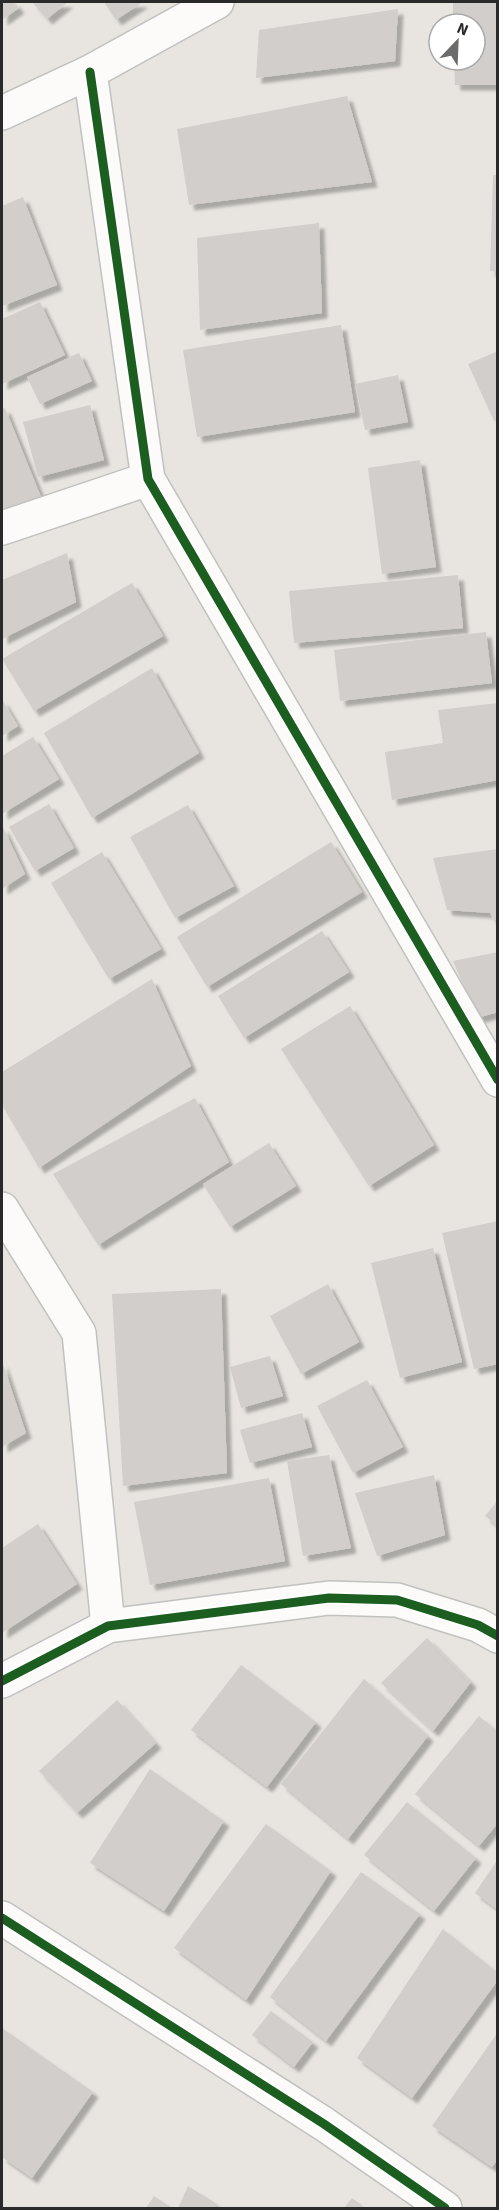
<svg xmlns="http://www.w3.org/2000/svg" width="499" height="2210" viewBox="0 0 499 2210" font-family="'Source Sans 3',sans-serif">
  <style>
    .building { fill: #d1cecb; filter: url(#shadow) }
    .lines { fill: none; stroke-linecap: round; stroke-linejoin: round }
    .minor-casing { stroke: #c1c1c0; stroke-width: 36 }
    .minor { stroke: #fcfbfa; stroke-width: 33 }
    .cycleway-casing { stroke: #fff; stroke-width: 13 }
    .cycleway { stroke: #1b5e20; stroke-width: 9 }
  </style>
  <defs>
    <filter id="shadow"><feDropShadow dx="5.5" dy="5.5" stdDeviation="1.5" flood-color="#0004"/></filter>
  </defs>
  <rect width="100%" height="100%" fill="#e8e5e0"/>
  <g class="building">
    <path d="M 2,2 L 14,2 L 19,8 L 2,20 Z"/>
    <path d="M 32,2 L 68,2 L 47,19 Z"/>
    <path d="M 104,2 L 143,2 L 116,20 Z"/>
    <path d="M 453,2 L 498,2 L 498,85 L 455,85 L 454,60 L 475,60 L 475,24 L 453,24 Z"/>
    <path d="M 398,9 L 395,61 L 256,78 L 259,30 Z"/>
    <path d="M 347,96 L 372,182 L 189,205 L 177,129 Z"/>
    <path d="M 493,175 L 498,175 L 498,271 L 490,271 Z"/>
    <path d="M 23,197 L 57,285 L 2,306 L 2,206 Z"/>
    <path d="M 319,223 L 322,313 L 200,330 L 197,238 Z"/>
    <path d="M 40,302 L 65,355 L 2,384 L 2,319 Z"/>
    <path d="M 341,325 L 355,412 L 197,437 L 183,350 Z"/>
    <path d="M 498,351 L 498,420 L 494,421 L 468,364 Z"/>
    <path d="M 79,353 L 92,381 L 40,404 L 27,377 Z"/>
    <path d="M 398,375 L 408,422 L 365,430 L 355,384 Z"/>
    <path d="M 90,405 L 104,460 L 38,477 L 23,422 Z"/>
    <path d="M 5,408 L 41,497 L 2,512 L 2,409 Z"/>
    <path d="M 420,460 L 436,567 L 382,574 L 368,468 Z"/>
    <path d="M 67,553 L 76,602 L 2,639 L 2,580 Z"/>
    <path d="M 458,575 L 463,628 L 294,643 L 289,591 Z"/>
    <path d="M 132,583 L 163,636 L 34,711 L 2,659 Z"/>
    <path d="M 486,632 L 492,683 L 340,701 L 334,650 Z"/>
    <path d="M 152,668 L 199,753 L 92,818 L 44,733 Z"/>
    <path d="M 2,699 L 18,726 L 2,736 Z"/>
    <path d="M 498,703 L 498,780 L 392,800 L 385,752 L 443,743 L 438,710 Z"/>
    <path d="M 33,737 L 59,779 L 2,814 L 2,756 Z"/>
    <path d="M 49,804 L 74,848 L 35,871 L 9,827 Z"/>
    <path d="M 188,805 L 234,886 L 175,918 L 130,837 Z"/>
    <path d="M 3,827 L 25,874 L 2,889 L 2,828 Z"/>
    <path d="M 331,842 L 362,892 L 207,987 L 177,937 Z"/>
    <path d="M 498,849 L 498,929 L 490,913 L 447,910 L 433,858 Z"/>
    <path d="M 102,852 L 161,949 L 109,979 L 51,883 Z"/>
    <path d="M 322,931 L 349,972 L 244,1038 L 218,996 Z"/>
    <path d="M 498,952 L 498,1012 L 477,1018 L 453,961 Z"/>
    <path d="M 152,979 L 191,1066 L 39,1168 L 2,1105 L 2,1072 Z"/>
    <path d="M 350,1006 L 434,1145 L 369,1186 L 281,1049 Z"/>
    <path d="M 195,1098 L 229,1162 L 98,1245 L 53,1174 Z"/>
    <path d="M 269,1143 L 296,1186 L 230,1227 L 203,1184 Z"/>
    <path d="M 498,1221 L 498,1364 L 474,1369 L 442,1233 Z"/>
    <path d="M 433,1248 L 462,1362 L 400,1378 L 371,1263 Z"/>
    <path d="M 328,1284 L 359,1342 L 301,1374 L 270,1316 Z"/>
    <path d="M 221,1289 L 227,1473 L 123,1486 L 112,1294 Z"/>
    <path d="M 270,1356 L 283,1396 L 241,1408 L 230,1367 Z"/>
    <path d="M 2,1361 L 26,1433 L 2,1447 Z"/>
    <path d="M 367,1380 L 403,1447 L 353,1473 L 317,1406 Z"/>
    <path d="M 302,1413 L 312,1447 L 250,1463 L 240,1430 Z"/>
    <path d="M 329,1455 L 351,1548 L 303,1556 L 287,1461 Z"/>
    <path d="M 434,1475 L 445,1535 L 377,1556 L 355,1493 Z"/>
    <path d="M 269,1478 L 285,1561 L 150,1585 L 134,1502 Z"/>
    <path d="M 498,1500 L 498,1527 L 485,1516 Z"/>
    <path d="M 38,1524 L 77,1584 L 2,1633 L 2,1548 Z"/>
    <path d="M 427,1638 L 471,1682 L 433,1731 L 381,1683 Z"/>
    <path d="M 241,1665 L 316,1722 L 267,1787 L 191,1730 Z"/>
    <path d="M 364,1679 L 428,1736 L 348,1839 L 281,1784 Z"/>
    <path d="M 117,1700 L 156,1743 L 77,1813 L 39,1771 Z"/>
    <path d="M 479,1716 L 498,1732 L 498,1823 L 479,1846 L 415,1794 Z"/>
    <path d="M 150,1769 L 224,1821 L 164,1911 L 90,1863 Z"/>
    <path d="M 407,1802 L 476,1858 L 434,1911 L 364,1855 Z"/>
    <path d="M 266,1824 L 331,1871 L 246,2000 L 174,1948 Z"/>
    <path d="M 498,1859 L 498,1910 L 475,1893 Z"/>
    <path d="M 361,1872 L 420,1914 L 326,2041 L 270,1997 Z"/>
    <path d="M 443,1929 L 498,1973 L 498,1980 L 412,2098 L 357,2058 Z"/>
    <path d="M 271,2011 L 313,2042 L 294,2067 L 252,2035 Z"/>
    <path d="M 2,2028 L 93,2092 L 32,2178 L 2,2157 Z"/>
    <path d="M 498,2032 L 498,2159 L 492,2167 L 432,2126 Z"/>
    <path d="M 188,2186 L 217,2204 L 215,2208 L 178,2208 Z"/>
    <path d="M 154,2196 L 172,2208 L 146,2208 Z"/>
    <path d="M 352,2198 L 365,2208 L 344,2208 Z"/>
  </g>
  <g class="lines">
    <g class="minor-casing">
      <g id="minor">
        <path d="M 90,72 L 148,479 L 498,1080"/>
        <path d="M 2,113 L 90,72 L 217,2"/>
        <path d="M 2,528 L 148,479"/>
        <path d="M 2,1209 L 79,1333 L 108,1626"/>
        <path d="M 2,1681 L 108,1626 L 329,1598 L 397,1600 L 478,1625 L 498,1636"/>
        <path d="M 2,1918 L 324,2124 L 445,2208"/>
      </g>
    </g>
    <use href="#minor" class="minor"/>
    <g class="cycleway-casing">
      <g id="cycleway">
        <path d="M 90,72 L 148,479 L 498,1080"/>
        <path d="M 2,1681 L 108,1626 L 329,1598 L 397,1600 L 478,1625 L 498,1636"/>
        <path d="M 2,1918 L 324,2124 L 445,2208"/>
      </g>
    </g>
    <use href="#cycleway" class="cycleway"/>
  </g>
  <rect width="499" height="2210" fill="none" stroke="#2a2a2a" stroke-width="6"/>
  <g transform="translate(457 42) rotate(23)"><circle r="28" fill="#ffffff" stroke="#aaaaaa" stroke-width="1.5"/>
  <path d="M0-4.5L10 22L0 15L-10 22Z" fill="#6c6b6a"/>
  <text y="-9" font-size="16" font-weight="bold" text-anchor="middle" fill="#2a2a2a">N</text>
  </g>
</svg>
